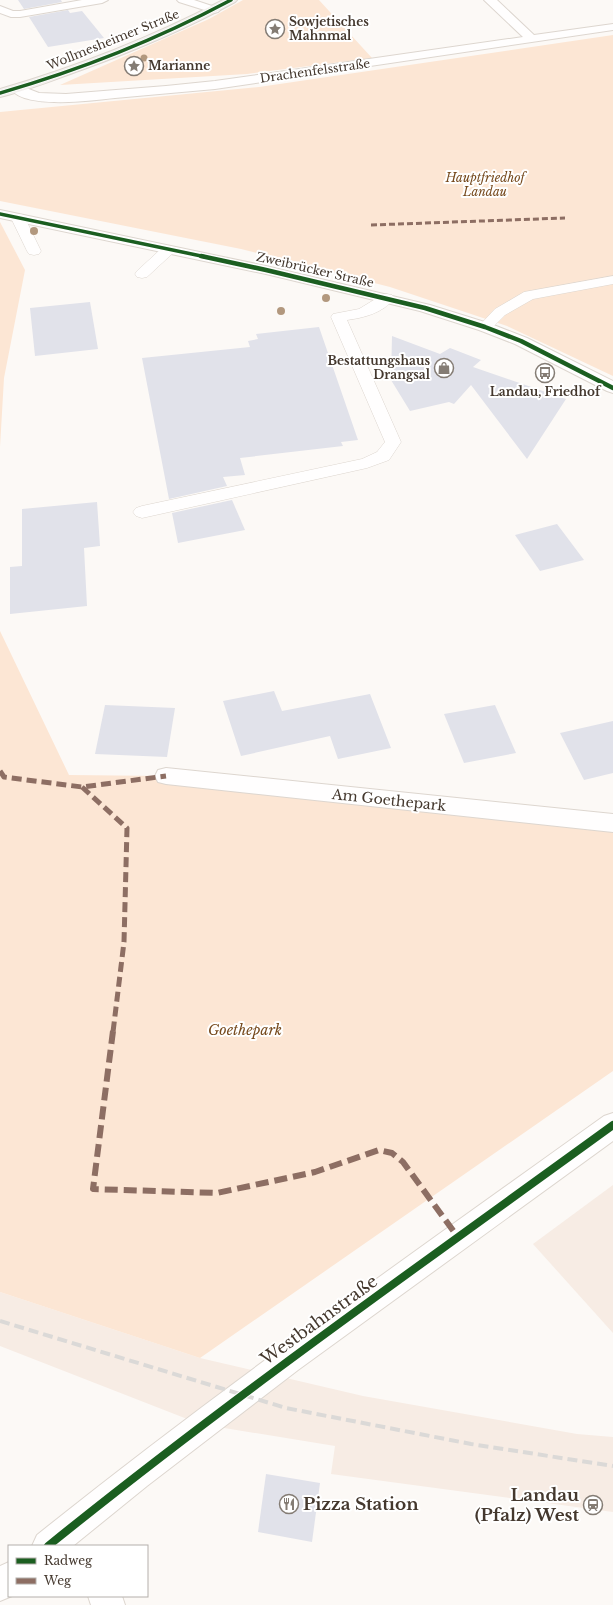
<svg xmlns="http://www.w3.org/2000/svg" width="613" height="1605" viewBox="0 0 613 1605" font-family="'Libre Baskerville',serif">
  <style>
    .built { fill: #f7ece4 }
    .green { fill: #fce6d4 }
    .building { fill: #e1e2ea }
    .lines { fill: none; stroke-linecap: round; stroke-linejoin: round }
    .service-casing { stroke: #ddd6cf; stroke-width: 1 }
    .minor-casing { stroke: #ddd6cf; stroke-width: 2 }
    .tertiary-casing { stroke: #ddd6cf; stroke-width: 2 }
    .secondary-casing { stroke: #ddd6cf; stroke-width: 2 }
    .service { fill: #fffefe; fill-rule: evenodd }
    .minor { fill: #fffefe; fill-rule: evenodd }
    .tertiary { fill: #fffefe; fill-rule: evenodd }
    .secondary { fill: #f3f0ee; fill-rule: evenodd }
    .rail { stroke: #dbd9d7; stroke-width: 4; stroke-dasharray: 10 5; stroke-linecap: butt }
    .quiet-far2 { stroke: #8d6e63; stroke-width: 3; stroke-dasharray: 6 3; stroke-linecap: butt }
    .quiet-far1 { stroke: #8d6e63; stroke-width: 5; stroke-dasharray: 10 5; stroke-linecap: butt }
    .quiet { stroke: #8d6e63; stroke-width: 6; stroke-dasharray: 13 6; stroke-linecap: butt }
    .cycleway-far2-casing { stroke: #fff; stroke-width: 5 }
    .cycleway-far1-casing { stroke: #fff; stroke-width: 6 }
    .cycleway-casing { stroke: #fff; stroke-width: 10 }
    .cycleway-far2 { stroke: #1b5e20; stroke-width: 3.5 }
    .cycleway-far1 { stroke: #1b5e20; stroke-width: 4.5 }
    .cycleway { stroke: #1b5e20; stroke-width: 8 }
    .tree { fill: #b2987e }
    .labels { text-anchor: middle; stroke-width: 4; stroke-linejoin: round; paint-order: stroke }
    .far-poi-label { font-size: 12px; font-weight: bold; fill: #44382e; stroke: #fff; text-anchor: start }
    .far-street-label { font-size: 12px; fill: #44382e; stroke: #fff }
    .far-park-label { font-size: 12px; font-style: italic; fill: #76491c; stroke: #fff }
    .street-label { font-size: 14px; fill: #44382e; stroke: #fff }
    .park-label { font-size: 14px; font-style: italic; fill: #76491c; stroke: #fff }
    .near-street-label { font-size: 17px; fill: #44382e; stroke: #fff }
    .near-poi-label { font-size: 17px; font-weight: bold; fill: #44382e; stroke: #fff; text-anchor: end }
  </style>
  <rect width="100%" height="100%" fill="#fcf9f6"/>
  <g class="built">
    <path d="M 613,1185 L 613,1333 L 533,1244 Z"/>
    <path d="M 0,1292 L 200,1358 L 363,1396 L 577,1434 L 613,1437 L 613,1512 L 331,1474 L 335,1446 L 200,1424 L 0,1346 Z"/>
  </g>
  <g class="green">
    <path d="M 243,0 L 319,0 L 372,58 L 247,74 L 60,85 L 209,19 Z"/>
    <path d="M 613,35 L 613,376 L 507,326 L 390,287 L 241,249 L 0,201 L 0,112 L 259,87 Z"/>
    <path d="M 0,222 L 25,270 L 4,378 L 0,447 Z"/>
    <path d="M 0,631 L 69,775 L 166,776 L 613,832 L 613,1071 L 200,1358 L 0,1292 Z"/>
  </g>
  <g class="building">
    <path d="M 18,0 L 61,0 L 62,2 L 24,9 Z"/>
    <path d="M 68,10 L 70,13 L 82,11 L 104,38 L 48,47 L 29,17 Z"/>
    <path d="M 90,302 L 98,349 L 35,356 L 30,308 Z"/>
    <path d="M 319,327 L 358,440 L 341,442 L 343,446 L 240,458 L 245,475 L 223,477 L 227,486 L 169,499 L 142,358 L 250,347 L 248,341 L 258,339 L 256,334 Z"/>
    <path d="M 392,336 L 440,354 L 450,348 L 481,360 L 473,367 L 566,399 L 527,459 L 471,385 L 454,404 L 449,402 L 410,411 L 391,380 Z"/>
    <path d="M 232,500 L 245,530 L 178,543 L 172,513 Z"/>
    <path d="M 97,502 L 100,546 L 84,548 L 87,606 L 10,614 L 10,567 L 22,566 L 22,509 Z"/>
    <path d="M 557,524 L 584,560 L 540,571 L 515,535 Z"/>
    <path d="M 274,691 L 282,711 L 370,694 L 391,748 L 338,759 L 330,736 L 241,756 L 223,701 Z"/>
    <path d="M 105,705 L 175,708 L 167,757 L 95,754 Z"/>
    <path d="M 495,705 L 516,753 L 464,763 L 444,714 Z"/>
    <path d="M 613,721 L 613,773 L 584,780 L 560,733 Z"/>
    <path d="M 266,1474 L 320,1483 L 312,1542 L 258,1532 Z"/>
  </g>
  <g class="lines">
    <g class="service-casing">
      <g id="service">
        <path d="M 18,214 L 23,215 L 25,218 L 41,251 L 39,254 L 34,255 L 29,254 L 27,251 L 11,218 L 13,215 Z"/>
        <path d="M 168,246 L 173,247 L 175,250 L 173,253 L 147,277 L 142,278 L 137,277 L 135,274 L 137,271 L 163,247 Z"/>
        <path d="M 613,276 L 613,284 L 533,299 L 505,315 L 490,330 L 485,331 L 480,330 L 478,327 L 495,309 L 524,292 Z"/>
        <path d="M 387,294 L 392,295 L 394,298 C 384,313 363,318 347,320 L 401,442 L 389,460 L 367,468 L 142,518 L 136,516 L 133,512 L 136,508 L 142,506 L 362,459 L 377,452 L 385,442 L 331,317 L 333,314 L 359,309 L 382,295 Z"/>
      </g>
    </g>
    <g class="minor-casing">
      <g id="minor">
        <path d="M 82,0 L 108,0 L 102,3 L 20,17 L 11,17 L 0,13 L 0,6 L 13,11 L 20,11 Z"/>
        <path d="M 177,0 L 194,0 L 218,8 L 220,10 L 218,12 L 214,13 L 179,2 Z"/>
        <path d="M 484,0 L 497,0 L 534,35 L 613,24 L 613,30 L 215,89 C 182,92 148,95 115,98 C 94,100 74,103 54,102 C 42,102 18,100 11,89 L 13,86 L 21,86 L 39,93 L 66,94 L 166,86 L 215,81 L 523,37 Z"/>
        <path d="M 166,768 L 613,814 L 613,832 L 166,784 L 158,782 L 155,776 L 158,770 Z"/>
        <path d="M 88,1596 L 122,1596 L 125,1605 L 91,1605 Z"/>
      </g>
    </g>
    <g class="tertiary-casing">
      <g id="tertiary">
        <path d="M 0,210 L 266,266 L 430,305 L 491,324 L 527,338 L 613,381 L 613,393 L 607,391 L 515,344 L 479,330 L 420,311 L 266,274 L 0,218 Z"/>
        <path d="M 613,1113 L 613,1141 L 298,1370 L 147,1486 L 73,1546 L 32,1546 L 37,1535 C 220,1388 413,1253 604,1116 Z"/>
        <path d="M 9,1562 L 9,1596 L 12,1596 L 0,1601 L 0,1566 Z"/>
      </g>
    </g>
    <g class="secondary-casing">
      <path id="secondary" d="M 223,0 L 237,0 L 235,2 C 186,29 136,50 84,69 C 56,79 29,90 0,97 L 0,89 C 76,67 152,37 223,0 Z"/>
    </g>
    <use href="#service" class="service"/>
    <use href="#minor" class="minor"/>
    <use href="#tertiary" class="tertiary"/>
    <use href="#secondary" class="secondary"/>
    <path class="rail" d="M 0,1321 L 286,1408 L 471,1444 L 613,1466"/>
    <path class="quiet-far2" d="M 371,225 L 565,218"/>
    <g class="quiet-far1">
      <path d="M 0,771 L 4,777 L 82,787 L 166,776"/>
      <path d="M 82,787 L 127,828 L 124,942 L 113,1032"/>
    </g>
    <path class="quiet" d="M 113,1031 L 93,1189 L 217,1193 L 315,1172 L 379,1150 L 392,1153 L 403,1162 L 457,1236"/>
    <g class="cycleway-far2-casing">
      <g id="cycleway-far2">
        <path d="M 0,93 C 80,70 158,39 231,0"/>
        <path d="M 0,214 L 206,257"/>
      </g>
    </g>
    <g class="cycleway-far1-casing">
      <path id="cycleway-far1" d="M 201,256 L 266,270 L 425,308 L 485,327 L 521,341 L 613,388"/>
    </g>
    <g class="cycleway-casing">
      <path id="cycleway" d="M 48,1546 C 231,1398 423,1263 613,1125"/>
    </g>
    <use href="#cycleway-far2" class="cycleway-far2"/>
    <use href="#cycleway-far1" class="cycleway-far1"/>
    <use href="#cycleway" class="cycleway"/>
  </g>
  <g class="tree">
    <circle cx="144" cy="58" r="3.5"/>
    <circle cx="34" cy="231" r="4"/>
    <circle cx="326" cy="298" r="4"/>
    <circle cx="281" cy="311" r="4"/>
  </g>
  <defs>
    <g id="sight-ring" transform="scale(1)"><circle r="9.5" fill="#fff" stroke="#847c74" stroke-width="1.5"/><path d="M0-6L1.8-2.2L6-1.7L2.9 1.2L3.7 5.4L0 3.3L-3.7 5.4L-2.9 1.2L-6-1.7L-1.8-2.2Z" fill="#847c74"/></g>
    <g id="shop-ring" transform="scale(1)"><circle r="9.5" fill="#fff" stroke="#847c74" stroke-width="1.5"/><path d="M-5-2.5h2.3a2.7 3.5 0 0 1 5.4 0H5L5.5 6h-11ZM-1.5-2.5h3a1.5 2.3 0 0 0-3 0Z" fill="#847c74"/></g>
    <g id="bus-ring" transform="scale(1)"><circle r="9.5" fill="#fff" stroke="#847c74" stroke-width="1.5"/><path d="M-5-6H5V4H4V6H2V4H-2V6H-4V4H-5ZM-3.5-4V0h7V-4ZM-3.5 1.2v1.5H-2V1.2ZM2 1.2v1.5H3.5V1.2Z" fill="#847c74"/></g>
    <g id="restaurant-ring" transform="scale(1)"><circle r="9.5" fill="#fff" stroke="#847c74" stroke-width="1.5"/><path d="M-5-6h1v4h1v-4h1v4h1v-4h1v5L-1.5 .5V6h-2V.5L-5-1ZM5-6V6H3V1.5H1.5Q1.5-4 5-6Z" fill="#847c74"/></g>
    <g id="station-ring" transform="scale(1)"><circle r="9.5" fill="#fff" stroke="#847c74" stroke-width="1.5"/><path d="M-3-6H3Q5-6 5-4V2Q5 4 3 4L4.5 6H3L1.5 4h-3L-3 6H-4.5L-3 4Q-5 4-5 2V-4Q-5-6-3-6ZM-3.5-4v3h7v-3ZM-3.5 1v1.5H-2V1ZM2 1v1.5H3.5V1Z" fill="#847c74"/></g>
  </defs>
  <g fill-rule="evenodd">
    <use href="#sight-ring" x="275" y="29"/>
    <use href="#sight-ring" x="134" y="66"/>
    <use href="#shop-ring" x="444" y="368"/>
    <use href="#bus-ring" x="545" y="373"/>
    <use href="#restaurant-ring" x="289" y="1504"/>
    <use href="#station-ring" x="593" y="1505"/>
  </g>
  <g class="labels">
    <g class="far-poi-label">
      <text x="289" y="26">Sowjetisches<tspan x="289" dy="14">Mahnmal</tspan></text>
      <text x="148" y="70">Marianne</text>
      <text x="430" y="365" text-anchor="end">Bestattungshaus<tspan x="430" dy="14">Drangsal</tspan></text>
      <text x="545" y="396" text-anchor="middle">Landau, Friedhof</text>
    </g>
    <g class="far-street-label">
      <text transform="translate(113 40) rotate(-22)" y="4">Wollmesheimer Straße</text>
      <text transform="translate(315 71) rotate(-8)" y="4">Drachenfelsstraße</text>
      <text transform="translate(315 270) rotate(13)" y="4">Zweibrücker Straße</text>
    </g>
    <g class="far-park-label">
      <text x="485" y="182">Hauptfriedhof<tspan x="485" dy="14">Landau</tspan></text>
    </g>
    <g class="street-label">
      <text transform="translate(389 800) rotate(6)" y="5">Am Goethepark</text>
    </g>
    <g class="park-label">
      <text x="245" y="1035">Goethepark</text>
    </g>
    <g class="near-street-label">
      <text transform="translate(319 1320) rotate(-36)" y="6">Westbahnstraße</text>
    </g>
    <g class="near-poi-label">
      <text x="579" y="1501">Landau<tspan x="579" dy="20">(Pfalz) West</tspan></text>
      <text x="303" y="1510" text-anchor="start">Pizza Station</text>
    </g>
  </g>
  <rect x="8" y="1545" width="140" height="52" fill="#ffffff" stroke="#b4afab"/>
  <rect x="16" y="1558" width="20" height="6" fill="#1b5e20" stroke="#b4afab"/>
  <text x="44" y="1565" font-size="12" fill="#44382e">Radweg</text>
  <rect x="16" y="1578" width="20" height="6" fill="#8d6e63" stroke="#b4afab"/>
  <text x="44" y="1585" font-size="12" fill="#44382e">Weg</text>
</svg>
